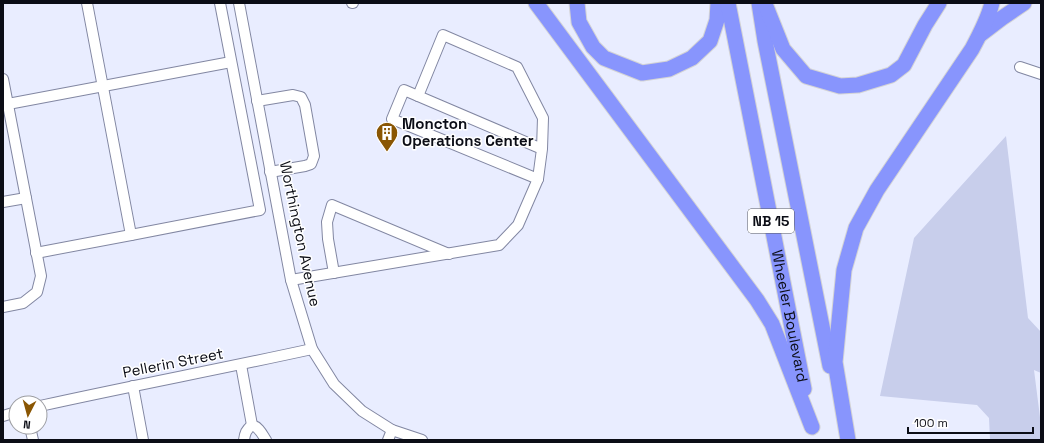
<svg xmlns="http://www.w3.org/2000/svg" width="1044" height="443" viewBox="0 0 1044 443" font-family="'Space Grotesk',sans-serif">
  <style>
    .green { fill: #c8ceeb }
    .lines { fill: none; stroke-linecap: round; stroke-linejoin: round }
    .minor-casing { stroke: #8287a2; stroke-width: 12 }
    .highway-casing { stroke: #d3d3d5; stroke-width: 17 }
    .minor { stroke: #fff; stroke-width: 10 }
    .highway { stroke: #8895fd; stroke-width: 15 }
    .labels { text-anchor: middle; stroke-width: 3; stroke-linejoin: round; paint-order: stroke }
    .shield { fill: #fff; stroke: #54565c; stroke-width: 1 }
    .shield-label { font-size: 14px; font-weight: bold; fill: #0b0d16 }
    .poi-label { font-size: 15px; font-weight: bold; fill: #0b0d16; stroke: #fff; text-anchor: start }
    .street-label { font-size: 15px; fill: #0b0d16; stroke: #fff }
  </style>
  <rect width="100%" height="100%" fill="#e9edff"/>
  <path class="green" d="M 1006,136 L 1028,318 L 1041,332 L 1041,373 L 1034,370 L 1041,425 L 1041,440 L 990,440 L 989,418 L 977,405 L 880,396 L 914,238 Z"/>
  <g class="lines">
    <g class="minor-casing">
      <g id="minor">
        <path d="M 239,3 L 291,280 L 312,349 L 334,384 L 362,411 L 392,430 L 422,440"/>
        <path d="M 352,3 L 353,3"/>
        <path d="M 1020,67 L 1041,74"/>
        <path d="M 3,79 L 41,276 L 37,292 L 23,303 L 3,307"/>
        <path d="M 418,96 L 404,90 L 392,119 L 538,179"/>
        <path d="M 4,100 L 8,104 L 231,62"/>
        <path d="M 257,101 L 293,95 L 301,97 L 305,105 L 314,156 L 311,164 L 305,166 L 270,172"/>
        <path d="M 3,202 L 26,198"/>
        <path d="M 131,235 L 260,210 L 220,3"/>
        <path d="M 36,253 L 131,235 L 87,3"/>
        <path d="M 334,273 L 328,239 L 327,222 L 332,205 L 449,254"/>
        <path d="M 291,280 L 499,245 L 518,225 L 538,179 L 542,149 L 543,118 L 517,67 L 443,35 L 418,96 L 542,149"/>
        <path d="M 241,365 L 252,425"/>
        <path d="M 133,386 L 143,440"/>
        <path d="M 40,406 C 130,386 221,369 312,349"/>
        <path d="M 3,416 L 16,412"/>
        <path d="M 252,425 C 259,427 262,434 266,440"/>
        <path d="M 30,427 L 33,440"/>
        <path d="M 244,440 C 245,433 246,430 252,425"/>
        <path d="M 388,440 L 392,430"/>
      </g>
    </g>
    <g class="highway-casing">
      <g id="highway">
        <path d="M 536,3 L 757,300 L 772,324 L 812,427"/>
        <path d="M 577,3 L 579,22 L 593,47 L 604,58 L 642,73 L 669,69 L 692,58 L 710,41 L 717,20 L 718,3"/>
        <path id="s1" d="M 728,3 L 804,389"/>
        <path d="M 759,3 L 765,41 L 830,366"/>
        <path d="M 765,4 L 783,49 L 806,76 L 840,86 L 858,85 L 891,75 L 904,65 L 925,25 L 939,3"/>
        <path d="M 981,34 L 1002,18 L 1024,3"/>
        <path d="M 848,440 L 835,362 L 844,270 L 856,228 L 877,190 L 972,49 C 980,34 988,19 992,3"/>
      </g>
    </g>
    <use href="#minor" class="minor"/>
    <use href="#highway" class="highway"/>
  </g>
  <defs>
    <g id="building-pin" transform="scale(1.15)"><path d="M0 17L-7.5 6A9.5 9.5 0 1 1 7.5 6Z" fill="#8a5603" stroke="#fff"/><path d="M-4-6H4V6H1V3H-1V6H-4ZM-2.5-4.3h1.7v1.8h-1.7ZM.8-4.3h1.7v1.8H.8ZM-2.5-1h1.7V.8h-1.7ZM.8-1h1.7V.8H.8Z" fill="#fff"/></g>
  </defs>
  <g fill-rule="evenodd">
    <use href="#building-pin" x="387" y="133"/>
  </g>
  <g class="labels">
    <rect class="shield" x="748" y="209" width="46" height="24" rx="3"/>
    <g class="shield-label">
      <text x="771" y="226">NB 15</text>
    </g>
    <g class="poi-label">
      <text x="402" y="129">Moncton<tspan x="402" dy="17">Operations Center</tspan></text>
    </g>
    <g class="street-label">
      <text transform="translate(300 234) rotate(78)" y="5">Worthington Avenue</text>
      <text dy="5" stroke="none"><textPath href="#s1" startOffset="319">Wheeler Boulevard</textPath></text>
      <text transform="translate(173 363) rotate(-11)" y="5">Pellerin Street</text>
    </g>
  </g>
  <rect width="1044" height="443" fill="none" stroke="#0b0d16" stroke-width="8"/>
  <g transform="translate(28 415) rotate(186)"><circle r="19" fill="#ffffff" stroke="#9d9ea2"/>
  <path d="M0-3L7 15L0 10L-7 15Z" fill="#8a5603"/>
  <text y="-6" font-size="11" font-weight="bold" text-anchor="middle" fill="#0b0d16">N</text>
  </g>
  <path d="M908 427v6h125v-6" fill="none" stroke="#0b0d16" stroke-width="2"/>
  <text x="914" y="427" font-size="12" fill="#0b0d16" stroke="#ffffff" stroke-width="3" paint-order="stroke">100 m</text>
</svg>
